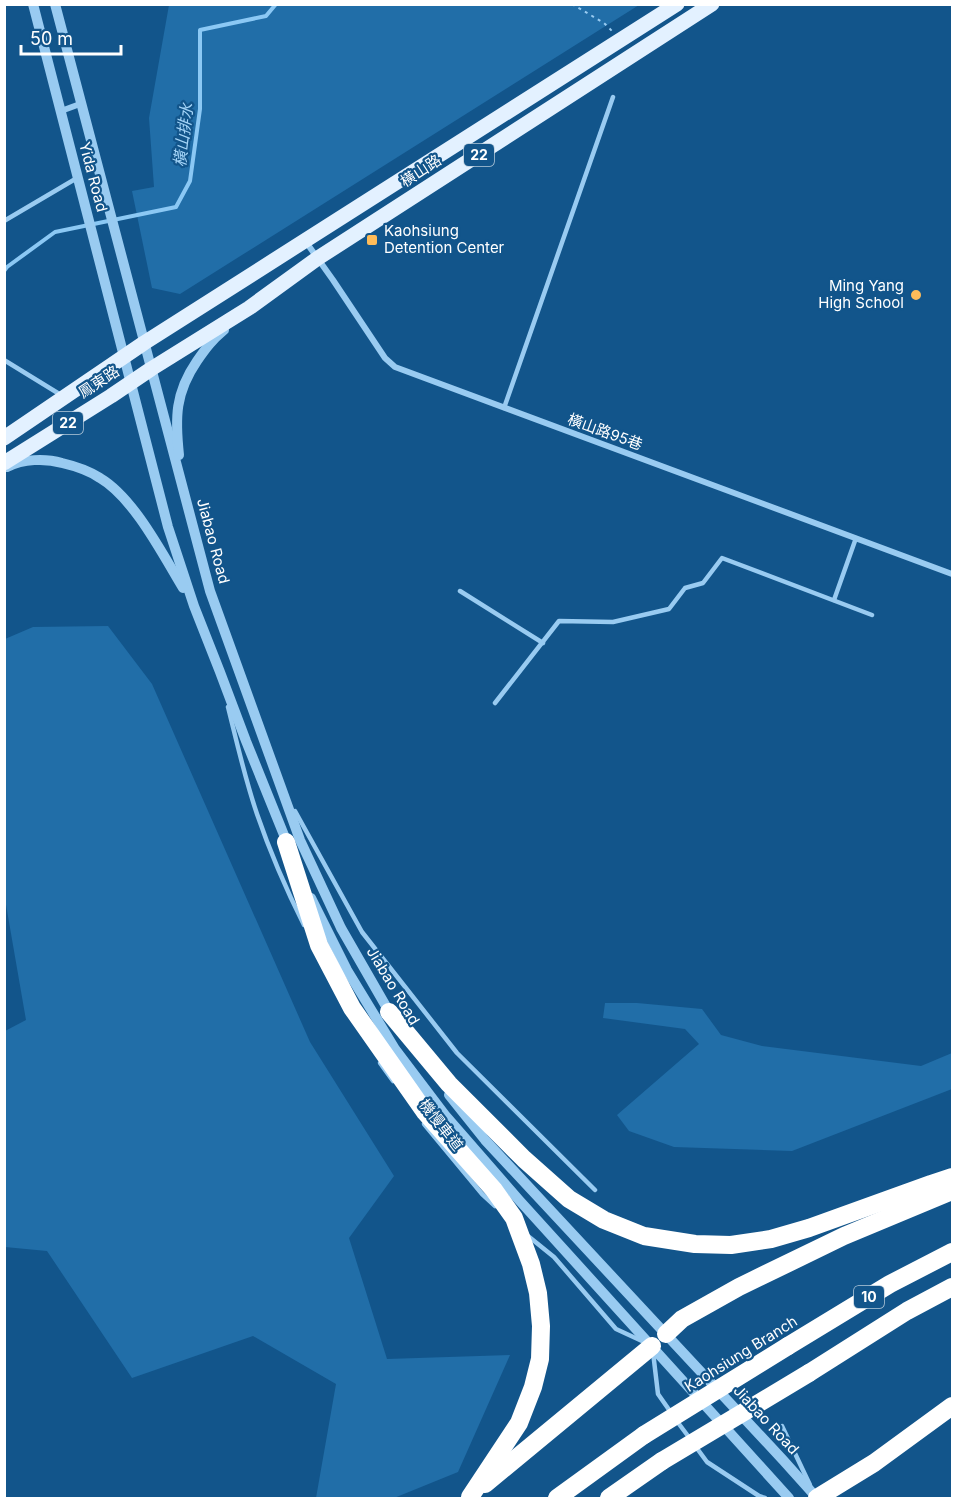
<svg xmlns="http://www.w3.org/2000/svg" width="957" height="1503" viewBox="0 0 957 1503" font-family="Inter,'Noto Sans TC',sans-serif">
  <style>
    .green { fill: #216ea8 }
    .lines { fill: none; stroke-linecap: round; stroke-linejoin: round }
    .stream { stroke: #8bc8f4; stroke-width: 4 }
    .path { stroke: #99cbf1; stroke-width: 2; stroke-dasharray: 3 4.5; stroke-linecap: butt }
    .service { stroke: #99cbf1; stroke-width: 4.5 }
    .minor { stroke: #99cbf1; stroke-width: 6 }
    .tertiary { stroke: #99cbf1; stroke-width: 10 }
    .primary { stroke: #e3f1ff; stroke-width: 15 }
    .motorway { stroke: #fff; stroke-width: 18 }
    .motorway-bridge { stroke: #fff; stroke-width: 18 }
    .poi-dot { fill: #ffbc59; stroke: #12558b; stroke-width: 2 }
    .labels { text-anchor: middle; stroke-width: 4.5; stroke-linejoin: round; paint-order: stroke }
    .shield { fill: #12558b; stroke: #b8ccdc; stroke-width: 1.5 }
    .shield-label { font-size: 14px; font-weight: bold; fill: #fff }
    .street-label { font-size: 15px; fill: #fff; stroke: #12558b }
    .poi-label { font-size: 15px; fill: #fff; stroke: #12558b; text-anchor: start }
    .water-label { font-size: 16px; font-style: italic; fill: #a5d5f8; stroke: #12558b }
  </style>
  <rect width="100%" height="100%" fill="#12558b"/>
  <g class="green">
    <path d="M 169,5 L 169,4 L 639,5 L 180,294 L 152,288 L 132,191 L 154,187 L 149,118 Z"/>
    <path d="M 108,626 L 152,684 L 310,1042 L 394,1176 L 349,1238 L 387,1359 L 510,1355 L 458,1472 L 394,1498 L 316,1498 L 336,1384 L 253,1336 L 132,1378 L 47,1251 L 5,1247 L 5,1031 L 26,1020 L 5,899 L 5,639 L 33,627 Z"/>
    <path d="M 605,1003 L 637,1003 L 702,1009 L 721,1035 L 762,1046 L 921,1066 L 952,1053 L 952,1089 L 792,1151 L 674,1147 L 629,1131 L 617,1115 L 699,1044 L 685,1029 L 603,1018 Z"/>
  </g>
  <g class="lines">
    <path class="stream" d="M 4,271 L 7,267 L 55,232 L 176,207 L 190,181 L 200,109 L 200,30 L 266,16 L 276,4"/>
    <path class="path" d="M 572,4 L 604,23 L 612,31"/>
    <g class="service">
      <path d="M 4,221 L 77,178"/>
      <path d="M 4,360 L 61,395"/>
      <path d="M 504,408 L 613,97"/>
      <path d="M 460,591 L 543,643"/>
      <path d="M 834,600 L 856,538"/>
      <path d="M 495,703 L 559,621 L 613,622 L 669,609 L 685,588 L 703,583 L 722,558 L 872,615"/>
      <path d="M 228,707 C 237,743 245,779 257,814 C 270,852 286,889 304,925"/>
      <path d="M 295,811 L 362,932 L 457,1053 L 595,1190"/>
      <path d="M 380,1063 L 393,1081"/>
      <path d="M 424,1124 L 482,1194 L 495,1206"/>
      <path d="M 528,1236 L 554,1257 L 616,1329 L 642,1341"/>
      <path d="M 653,1352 L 658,1394 L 672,1414"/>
      <path d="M 676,1420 L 691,1440"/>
      <path d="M 782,1426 L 810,1485"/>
      <path d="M 696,1447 L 707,1462 L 759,1496 L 765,1498"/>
    </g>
    <g class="minor">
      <path d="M 61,111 L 80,104"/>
      <path d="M 306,242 L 333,280 L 385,358 L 395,367 L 952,574"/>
    </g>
    <g class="tertiary">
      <path d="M 33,4 L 168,527 L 194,606 L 220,672 L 246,741 L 288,845"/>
      <path d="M 55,4 L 210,591 L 300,840 L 341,928 L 391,1015"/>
      <path d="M 179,455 C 175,418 175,393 197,361 C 206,348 212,340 224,330"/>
      <path d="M 7,467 C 23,459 45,458 62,463 C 75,466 88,470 100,478 C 134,498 163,555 183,588"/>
      <path d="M 311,898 L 347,970 L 395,1049 L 445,1115 L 519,1200 L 789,1498"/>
      <path d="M 449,1095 L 485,1140 L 783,1460 L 817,1498"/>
    </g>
    <g class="primary">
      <path d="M 4,438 L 144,343 L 677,4"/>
      <path d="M 4,463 L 111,396 L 151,369 L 249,308 L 318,258 L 712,4"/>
    </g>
    <g class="motorway">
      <path d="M 286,842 L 319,945 L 352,1008 L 425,1112 L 494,1190 L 514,1218 L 531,1264 L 538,1293 L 541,1326 L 540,1359 L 533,1387 L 519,1423 L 470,1497"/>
      <path d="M 389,1012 L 449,1084 L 524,1159 L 569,1199 L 604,1220 L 644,1236 L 695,1244 L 731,1245 L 771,1239 L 809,1228 L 931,1184 L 952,1177"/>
      <path d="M 666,1334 L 682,1319 L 739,1287 L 844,1236 L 952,1191"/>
      <path d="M 788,1346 L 890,1284 L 952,1252"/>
      <path d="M 809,1373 L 907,1311 L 952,1287"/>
      <path d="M 485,1484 L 652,1346"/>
      <path d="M 557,1498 L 644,1435"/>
      <path d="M 609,1498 L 662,1461"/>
      <path d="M 817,1498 L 874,1463 L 952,1406"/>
    </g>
    <g class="motorway-bridge">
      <path d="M 644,1435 L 788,1346"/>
      <path d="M 662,1461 L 809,1373"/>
    </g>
  </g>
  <g class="poi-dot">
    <rect x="366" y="234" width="12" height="12" rx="3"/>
    <circle cx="916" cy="295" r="6"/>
  </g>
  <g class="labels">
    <g class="shield">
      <rect x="464" y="144" width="30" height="22" rx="4.5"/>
      <rect x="53" y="412" width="30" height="22" rx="4.5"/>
      <rect x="854" y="1286" width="30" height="22" rx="4.5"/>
    </g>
    <g class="shield-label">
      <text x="479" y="160">22</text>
      <text x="68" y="428">22</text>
      <text x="869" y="1302">10</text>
    </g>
    <g class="street-label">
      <text transform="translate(421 171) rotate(-33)" y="5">橫山路</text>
      <text transform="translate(93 177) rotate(75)" y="5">Yida Road</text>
      <text transform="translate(99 382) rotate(-33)" y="5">鳳東路</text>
      <text transform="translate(605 432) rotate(20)" y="5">橫山路95巷</text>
      <text transform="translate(213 541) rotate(75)" y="5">Jiabao Road</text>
      <text transform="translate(393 986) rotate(59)" y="5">Jiabao Road</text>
      <text transform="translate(441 1125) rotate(52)" y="5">機慢車道</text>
      <text transform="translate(741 1354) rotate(-32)" y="5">Kaohsiung Branch</text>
      <text transform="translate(766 1420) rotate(47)" y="5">Jiabao Road</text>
    </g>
    <g class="poi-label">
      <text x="384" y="236">Kaohsiung<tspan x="384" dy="17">Detention Center</tspan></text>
      <text x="904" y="291" text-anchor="end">Ming Yang<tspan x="904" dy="17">High School</tspan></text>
    </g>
    <g class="water-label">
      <text transform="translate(183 135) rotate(-83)" y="6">橫山排水</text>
    </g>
  </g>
  <rect width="957" height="1503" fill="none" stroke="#ffffff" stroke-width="12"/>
  <path d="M21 45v9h100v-9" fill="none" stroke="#ffffff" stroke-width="3"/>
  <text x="30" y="45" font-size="18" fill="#ffffff" stroke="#12558b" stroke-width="4.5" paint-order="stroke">50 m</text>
</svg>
